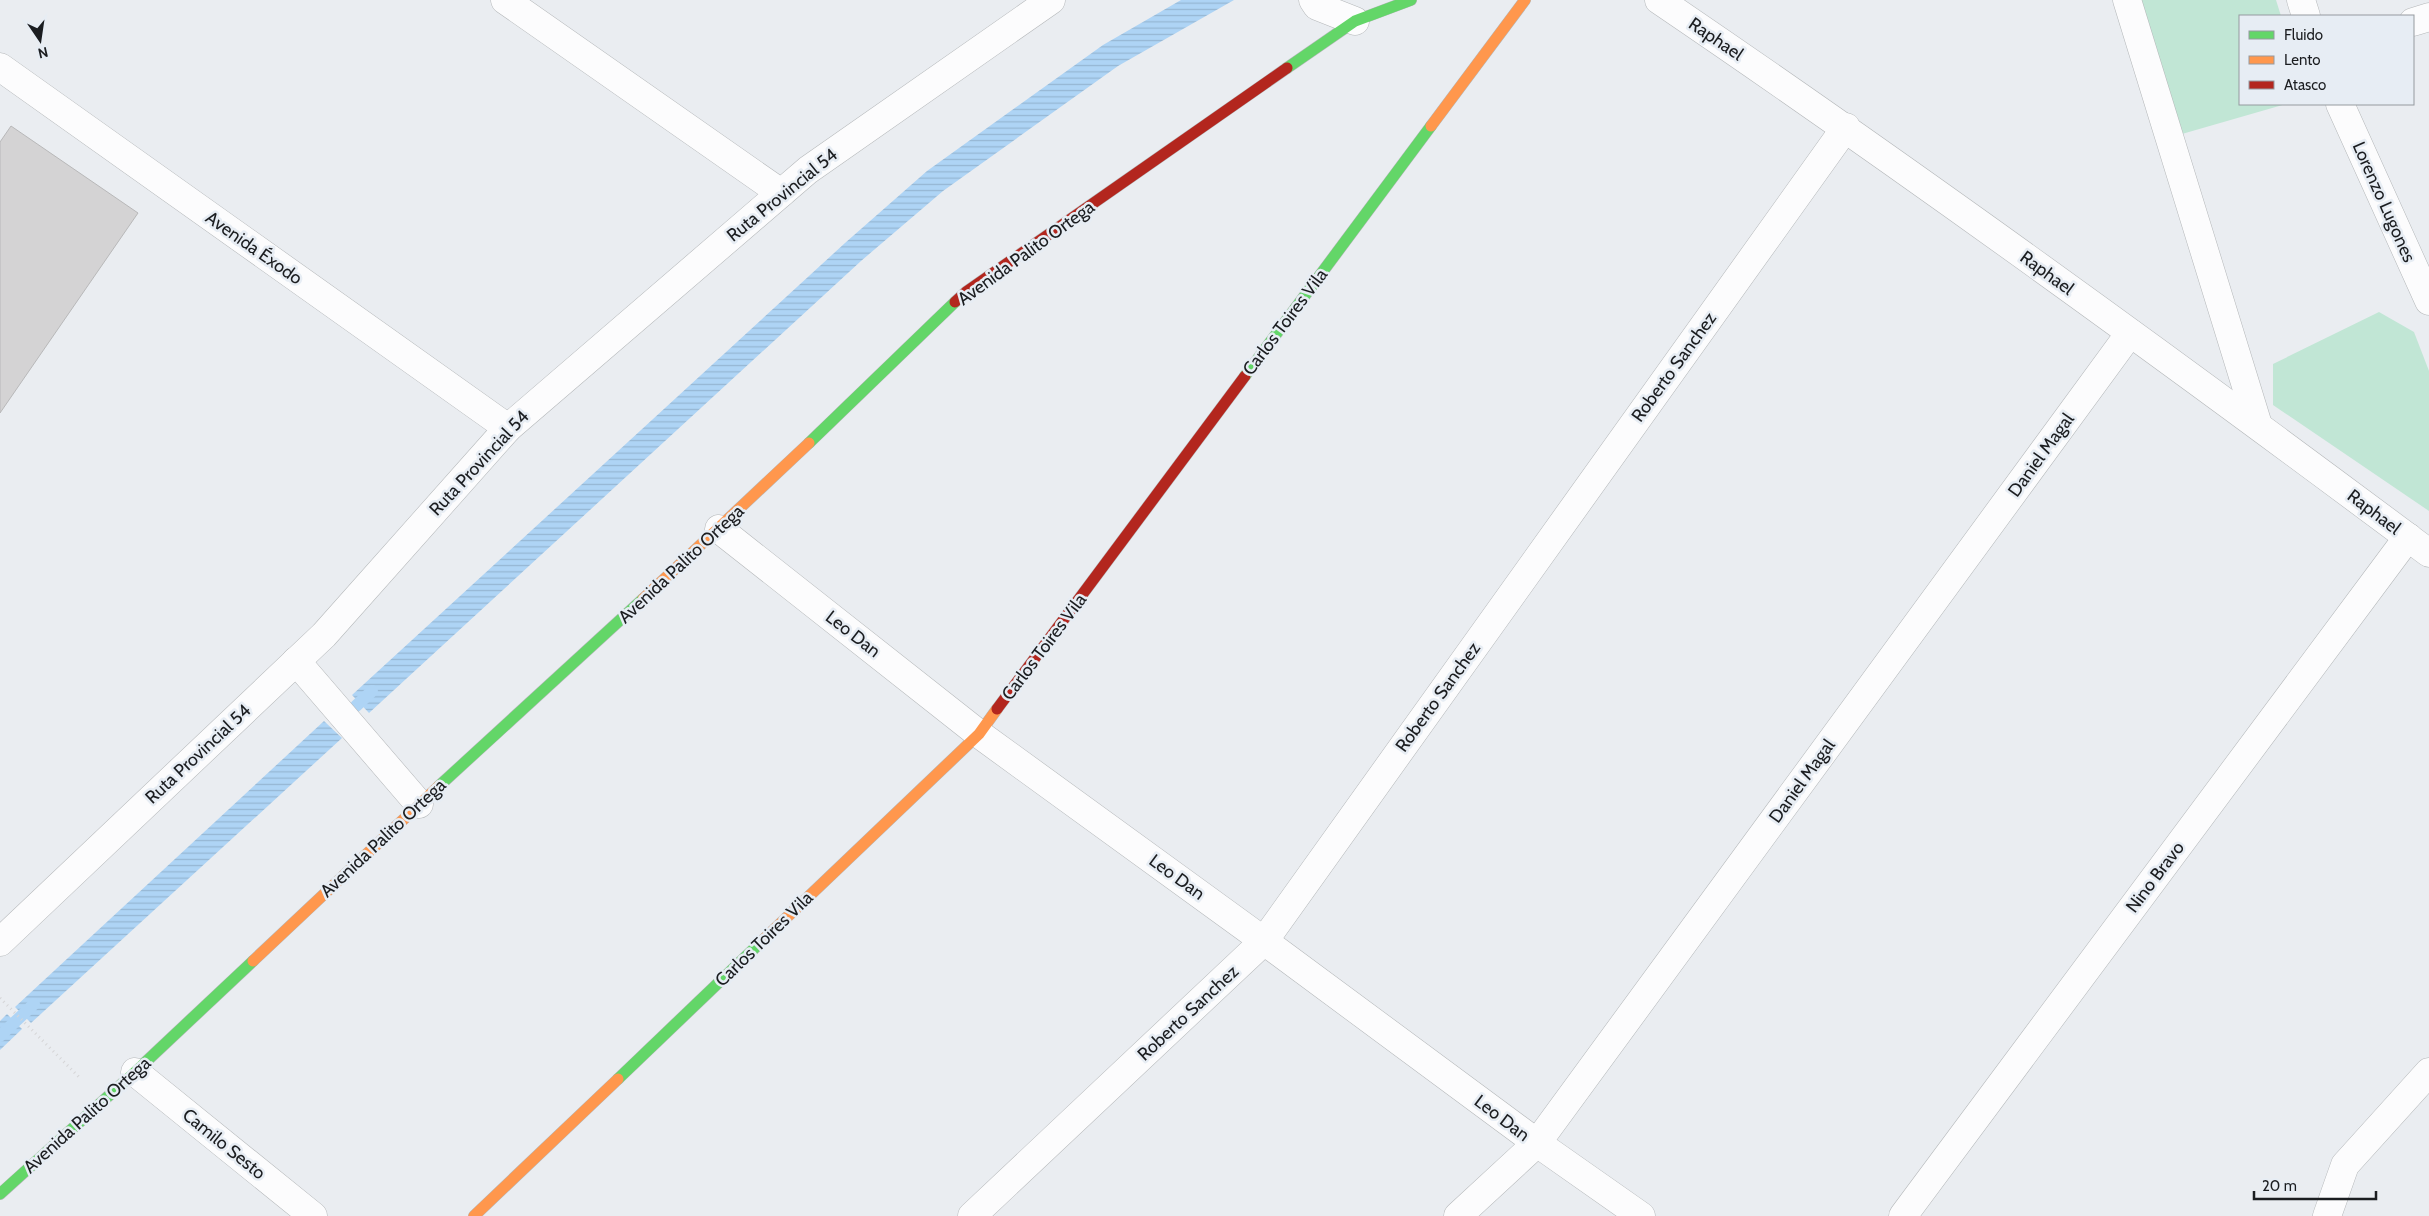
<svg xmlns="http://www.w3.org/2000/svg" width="2429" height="1216" viewBox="0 0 2429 1216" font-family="Cabin,sans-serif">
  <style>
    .green { fill: #c1e6d5 }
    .water { fill: url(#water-rules) }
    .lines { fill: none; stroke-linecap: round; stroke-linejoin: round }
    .stream { stroke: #aed4f5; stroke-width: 12 }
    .building { fill: #d4d3d4; stroke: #b8b8b9 }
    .street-casing { stroke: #b4b7b9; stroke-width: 29 }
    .fast-casing { stroke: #b4b7b9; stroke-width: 12 }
    .slow-casing { stroke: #b4b7b9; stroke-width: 12 }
    .jam-casing { stroke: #b4b7b9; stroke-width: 12 }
    .path { stroke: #d5d5d7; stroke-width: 3; stroke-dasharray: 1 4; stroke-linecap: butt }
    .street { stroke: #fcfcfd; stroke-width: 28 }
    .fast { stroke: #63d668; stroke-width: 11 }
    .slow { stroke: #ff974d; stroke-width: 11 }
    .jam { stroke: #b3261e; stroke-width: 11 }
    .labels { text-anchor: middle; stroke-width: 5; stroke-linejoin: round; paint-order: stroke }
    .street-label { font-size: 18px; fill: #1b1d20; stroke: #e7edf4 }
  </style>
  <defs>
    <pattern id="water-rules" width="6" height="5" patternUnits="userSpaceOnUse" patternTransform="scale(1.25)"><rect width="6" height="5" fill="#aed4f5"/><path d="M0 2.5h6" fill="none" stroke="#95b6d2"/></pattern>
  </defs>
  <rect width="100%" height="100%" fill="#eaedf1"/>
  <g class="green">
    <path d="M 2135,0 L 2276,0 L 2281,16 L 2240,16 L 2240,104 L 2286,104 L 2175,136 Z"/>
    <path d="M 2379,312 L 2414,332 L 2429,371 L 2429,511 L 2273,405 L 2273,364 Z"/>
  </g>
  <g class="water">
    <path d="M 1181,0 L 1234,0 L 1118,66 L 943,191 L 861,261 L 369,713 L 352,695 L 845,243 L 927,171 L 1103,45 Z"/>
    <path d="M 324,721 L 342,738 L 31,1023 L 15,1007 Z"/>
    <path d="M 7,1014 L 22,1029 L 0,1050 L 0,1021 Z"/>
  </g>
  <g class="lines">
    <g class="stream">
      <path d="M 356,706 L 372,691"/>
      <path d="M 0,1036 L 34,1004"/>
    </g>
  </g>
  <path class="building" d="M 11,126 L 138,213 L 0,413 L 0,142 Z"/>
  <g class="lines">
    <g class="street-casing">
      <g id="street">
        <path d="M 505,0 L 781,193"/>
        <path d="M 1313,0 L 1317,6 L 1355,21"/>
        <path d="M 1659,0 C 1921,178 2176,364 2429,553"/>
        <path d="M 2127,0 L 2258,425"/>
        <path d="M 2301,0 L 2306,16"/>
        <path d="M 2413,22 L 2429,17"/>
        <path d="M 0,67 L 508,428"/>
        <path d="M 2340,104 L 2429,301"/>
        <path d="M 719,529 L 979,734 L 1264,941 L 1537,1143 L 1641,1216"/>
        <path d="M 296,661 L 419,804"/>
        <path d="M 0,942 L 324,635 L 508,428 L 808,170 L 1051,0"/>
        <path d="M 135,1072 L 313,1216"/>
        <path d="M 972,1216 L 1264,941 L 1846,127"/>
        <path d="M 1458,1216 L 1537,1143 L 2130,333"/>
        <path d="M 1903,1216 L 2408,537"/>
        <path d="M 2327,1216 L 2345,1165 L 2429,1072"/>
      </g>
    </g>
    <g class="fast-casing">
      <g id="fast">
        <path d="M 1287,68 L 1355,21 L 1411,0"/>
        <path d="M 1245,376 L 1431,126"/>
        <path d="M 809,443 L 955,302"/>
        <path d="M 439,786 L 643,599"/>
        <path d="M 618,1079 L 761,942"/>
        <path d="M 0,1194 L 135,1072 L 253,961"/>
      </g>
    </g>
    <g class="slow-casing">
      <g id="slow">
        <path d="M 1431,126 L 1525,0"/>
        <path d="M 643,599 L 809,443"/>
        <path d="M 761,942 L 979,734 L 997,709"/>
        <path d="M 253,961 L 439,786"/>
        <path d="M 474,1216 L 618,1079"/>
      </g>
    </g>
    <g class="jam-casing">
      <g id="jam">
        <path d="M 955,302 L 966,292 L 1287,68"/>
        <path d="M 997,709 L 1245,376"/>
      </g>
    </g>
    <path class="path" d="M 0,998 L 79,1077"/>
    <use href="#street" class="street"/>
    <use href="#fast" class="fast"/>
    <use href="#slow" class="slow"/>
    <use href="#jam" class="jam"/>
  </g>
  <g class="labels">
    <g class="street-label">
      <text transform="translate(1716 39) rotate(34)" y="6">Raphael</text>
      <text transform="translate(782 195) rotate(-39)" y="6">Ruta Provincial 54</text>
      <text transform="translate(2384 202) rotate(66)" y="6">Lorenzo Lugones</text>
      <text transform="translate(254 248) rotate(35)" y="6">Avenida Éxodo</text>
      <text transform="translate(1026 253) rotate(-36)" y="6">Avenida Palito Ortega</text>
      <text transform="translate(2047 273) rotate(36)" y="6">Raphael</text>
      <text transform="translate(1285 322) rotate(-53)" y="6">Carlos Toires Vila</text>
      <text transform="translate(1674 367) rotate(-54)" y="6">Roberto Sanchez</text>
      <text transform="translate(2041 455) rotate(-54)" y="6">Daniel Magal</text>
      <text transform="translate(479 463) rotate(-47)" y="6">Ruta Provincial 54</text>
      <text transform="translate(2374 512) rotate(37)" y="6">Raphael</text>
      <text transform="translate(681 564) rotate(-43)" y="6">Avenida Palito Ortega</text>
      <text transform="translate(853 634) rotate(38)" y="6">Leo Dan</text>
      <text transform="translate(1044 647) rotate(-53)" y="6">Carlos Toires Vila</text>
      <text transform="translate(1438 697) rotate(-54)" y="6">Roberto Sanchez</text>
      <text transform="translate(198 754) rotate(-43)" y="6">Ruta Provincial 54</text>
      <text transform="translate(1802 781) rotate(-54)" y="6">Daniel Magal</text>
      <text transform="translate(383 838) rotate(-43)" y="6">Avenida Palito Ortega</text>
      <text transform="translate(1177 877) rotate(36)" y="6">Leo Dan</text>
      <text transform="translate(2155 877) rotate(-53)" y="6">Nino Bravo</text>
      <text transform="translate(764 939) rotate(-44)" y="6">Carlos Toires Vila</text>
      <text transform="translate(1188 1013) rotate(-43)" y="6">Roberto Sanchez</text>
      <text transform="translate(87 1115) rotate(-42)" y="6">Avenida Palito Ortega</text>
      <text transform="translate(1502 1118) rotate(37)" y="6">Leo Dan</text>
      <text transform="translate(224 1144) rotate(39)" y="6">Camilo Sesto</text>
    </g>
  </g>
  <rect x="2239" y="15" width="175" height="90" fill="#e7edf4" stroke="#959a9f"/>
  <rect x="2249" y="31" width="25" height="8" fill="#63d668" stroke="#959a9f"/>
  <text x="2284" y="40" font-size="15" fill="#1b1d20">Fluido</text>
  <rect x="2249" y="56" width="25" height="8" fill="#ff974d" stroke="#959a9f"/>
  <text x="2284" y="65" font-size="15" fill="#1b1d20">Lento</text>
  <rect x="2249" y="81" width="25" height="8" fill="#b3261e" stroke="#959a9f"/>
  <text x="2284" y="90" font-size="15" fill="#1b1d20">Atasco</text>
  <g transform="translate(40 40) rotate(167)" stroke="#e7edf4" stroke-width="4" paint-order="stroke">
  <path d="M0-4L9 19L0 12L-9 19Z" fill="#1b1d20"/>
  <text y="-8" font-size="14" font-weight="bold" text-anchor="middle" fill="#1b1d20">N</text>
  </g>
  <path d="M2254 1191v8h122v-8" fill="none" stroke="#1b1d20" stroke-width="2.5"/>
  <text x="2262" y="1191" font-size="15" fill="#1b1d20" stroke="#e7edf4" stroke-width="4" paint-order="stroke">20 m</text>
</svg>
